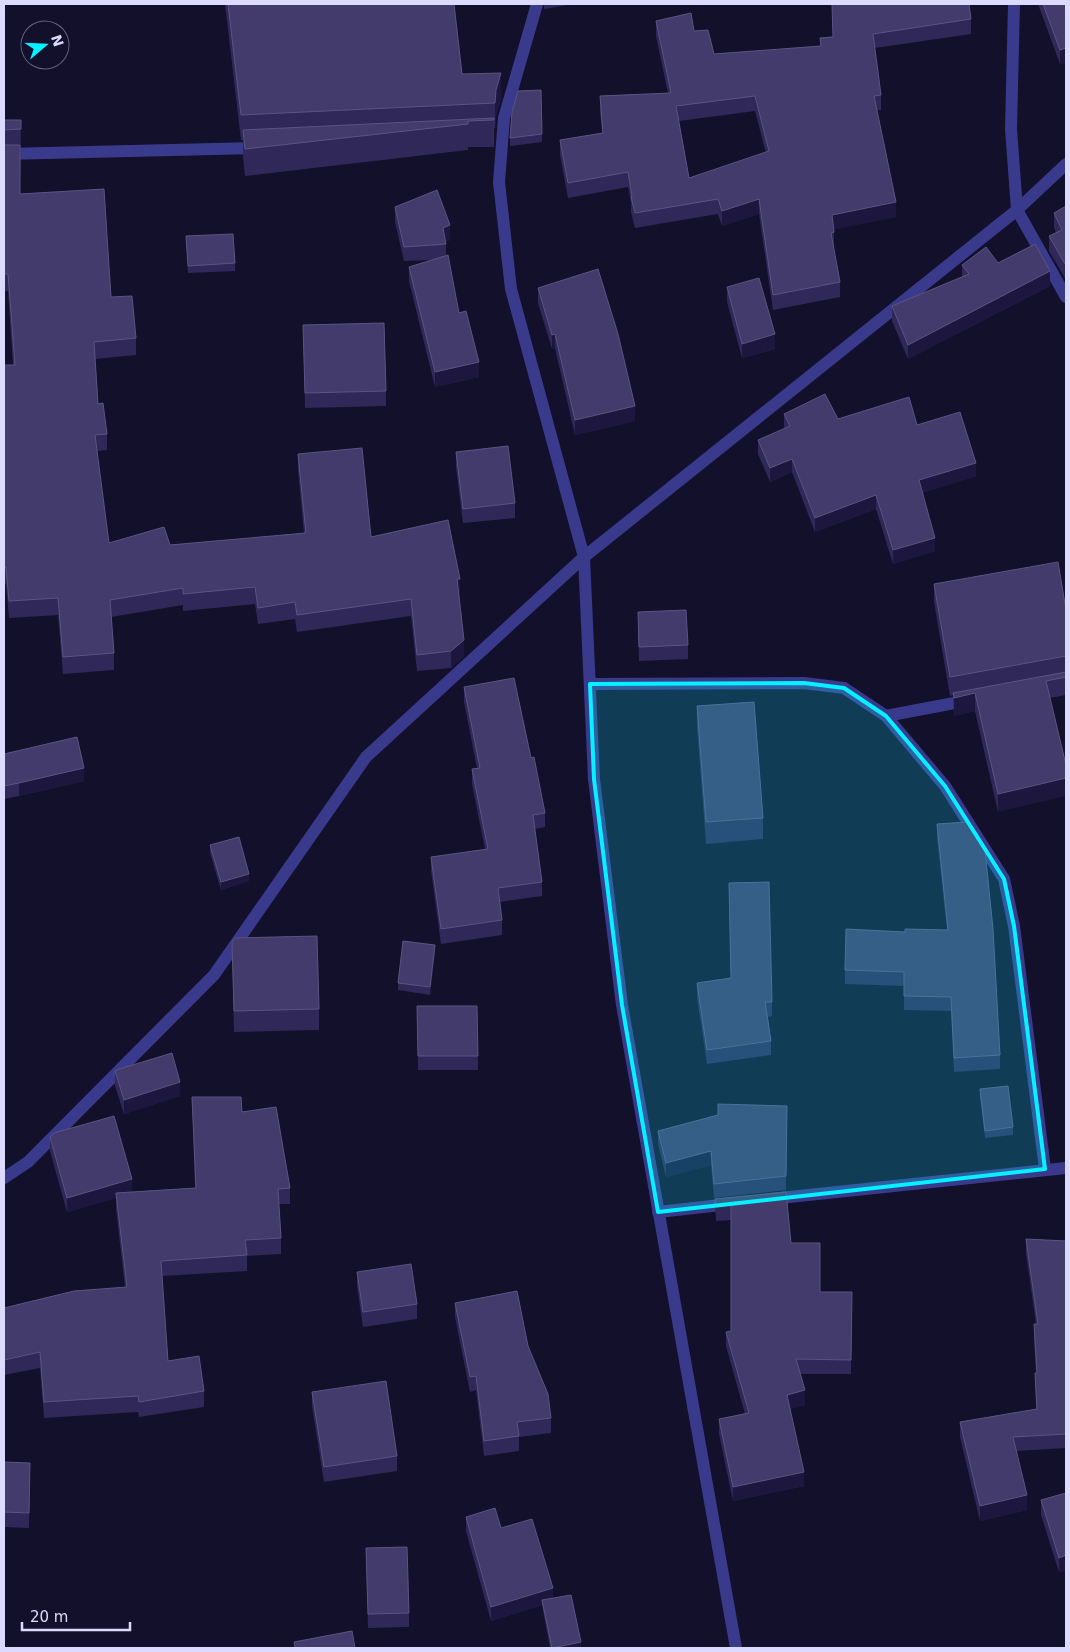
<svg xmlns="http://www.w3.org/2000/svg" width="1070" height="1652" viewBox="0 0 1070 1652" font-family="'DejaVu Sans',sans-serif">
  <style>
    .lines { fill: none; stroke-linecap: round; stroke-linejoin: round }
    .street { stroke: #393a8c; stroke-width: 12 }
    .wall { fill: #302859; fill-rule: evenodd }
    .shaded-wall { fill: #1d173f }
    .building { fill: #433b6b; stroke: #5b5482; fill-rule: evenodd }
    .marked { fill: #06f1ff; fill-opacity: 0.2; stroke: #06f1ff; stroke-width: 4; stroke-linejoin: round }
  </style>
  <rect width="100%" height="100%" fill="#13102b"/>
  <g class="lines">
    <g class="street">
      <path d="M 537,4 L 504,118 L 499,182 L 511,289 L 584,557 L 594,779 L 622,1005 L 736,1648"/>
      <path d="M 1014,4 L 1011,129 L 1017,210 L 1066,297"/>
      <path d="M 4,154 L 259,148"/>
      <path d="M 590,684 L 804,683 L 844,688 L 886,716 L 945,786 L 1004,879 L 1014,926 L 1045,1169"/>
      <path d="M 886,716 L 970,700"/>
      <path d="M 4,1178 L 28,1162 L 214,975 L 366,757 L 584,557 L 1017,210 L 1066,164"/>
      <path d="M 770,1199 L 1066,1168"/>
      <path d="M 658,1212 L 730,1204"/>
    </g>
  </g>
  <g class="wall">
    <path d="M 225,4 L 454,4 L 462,74 L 501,99 L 496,116 L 495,128 L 494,128 L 494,147 L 468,147 L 468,150 L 245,176 L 243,156 L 243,140 L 241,140 Z"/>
    <path d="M 544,4 L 573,4 L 544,9 Z"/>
    <path d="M 1038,4 L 1066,4 L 1066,62 L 1060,64 Z"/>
    <path d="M 971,19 L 971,34 L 875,48 L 881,95 L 881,110 L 877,110 L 896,217 L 834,229 L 834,247 L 833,247 L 840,282 L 840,297 L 773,310 L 759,214 L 722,226 L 718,214 L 635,228 L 631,212 L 631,202 L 628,187 L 568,198 L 560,155 L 560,140 L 602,133 L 600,111 L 600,96 L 668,93 L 656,36 L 656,21 L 694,31 L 714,54 L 820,46 L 820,38 ZM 755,111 L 766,153 L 689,178 L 679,121 Z"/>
    <path d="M 541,90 L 542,142 L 510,146 L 510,138 Z"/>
    <path d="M 4,120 L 21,120 L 20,194 L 111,297 L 136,338 L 136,355 L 95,359 L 98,404 L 107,434 L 107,450 L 97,451 L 109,543 L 170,545 L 304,533 L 298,471 L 298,454 L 371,537 L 460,595 L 458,596 L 464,656 L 451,668 L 417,671 L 411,616 L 297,632 L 295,619 L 258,624 L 255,604 L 183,611 L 183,605 L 111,617 L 114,653 L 114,670 L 63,674 L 58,615 L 9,618 L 6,584 L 4,584 L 4,365 L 13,365 L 8,291 L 4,291 Z"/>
    <path d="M 1066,206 L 1065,278 L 1049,251 L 1049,236 L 1056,233 L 1054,227 L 1054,213 Z"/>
    <path d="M 395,207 L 450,240 L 446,241 L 446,256 L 459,313 L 479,377 L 435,387 L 409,281 L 409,267 L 434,260 L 404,261 L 395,222 Z"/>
    <path d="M 186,236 L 235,263 L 235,271 L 188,273 Z"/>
    <path d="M 998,263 L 1050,286 L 908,359 L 892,321 L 892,306 L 962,277 L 962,265 Z"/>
    <path d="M 727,287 L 775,349 L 742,358 L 727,302 Z"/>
    <path d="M 538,288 L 635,421 L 575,435 L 555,348 L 552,349 L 538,303 Z"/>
    <path d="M 303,325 L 386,391 L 386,406 L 305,408 Z"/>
    <path d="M 784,414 L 917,425 L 976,476 L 922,493 L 935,551 L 893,564 L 876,509 L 815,532 L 792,472 L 770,482 L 758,454 L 758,440 L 784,429 Z"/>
    <path d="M 456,452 L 515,503 L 515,518 L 463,523 L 456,467 Z"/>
    <path d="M 934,584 L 1066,610 L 1066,695 L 1050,698 L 998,812 L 975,711 L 954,716 L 953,695 L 950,696 L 934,602 Z"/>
    <path d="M 638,612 L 688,645 L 688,659 L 639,661 Z"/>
    <path d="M 464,687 L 531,758 L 545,813 L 545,827 L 535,829 L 542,882 L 542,896 L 500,902 L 502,920 L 502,935 L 441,944 L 431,871 L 431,857 L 485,849 L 472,784 L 472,769 L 477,768 L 464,702 Z"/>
    <path d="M 697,706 L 763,818 L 763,839 L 706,844 L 697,727 Z"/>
    <path d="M 4,754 L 84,781 L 19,796 L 4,799 Z"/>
    <path d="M 937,824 L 1000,1055 L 1000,1069 L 954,1072 L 951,1011 L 904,1010 L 904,986 L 845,984 L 845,970 L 905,932 L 947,930 L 937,838 Z"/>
    <path d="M 210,845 L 249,881 L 221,890 L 210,853 Z"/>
    <path d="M 232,942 L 319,1009 L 319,1030 L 234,1032 Z"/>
    <path d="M 435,953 L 430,995 L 398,990 L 398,983 Z"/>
    <path d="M 697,983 L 772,1002 L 772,1016 L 768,1017 L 771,1041 L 771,1055 L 707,1064 L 697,998 Z"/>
    <path d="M 417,1006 L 477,1006 L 478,1070 L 418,1070 Z"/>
    <path d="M 115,1071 L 180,1096 L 124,1114 L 115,1086 Z"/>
    <path d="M 980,1089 L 1013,1127 L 1013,1135 L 985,1138 L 980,1097 Z"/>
    <path d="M 192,1097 L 242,1112 L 290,1188 L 290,1204 L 279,1204 L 281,1238 L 281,1254 L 247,1256 L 247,1271 L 162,1276 L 168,1361 L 204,1391 L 204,1407 L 139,1417 L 138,1412 L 44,1418 L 40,1368 L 4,1375 L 4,1308 L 125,1287 L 116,1209 L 116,1198 L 67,1212 L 50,1151 L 50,1137 L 132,1192 L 195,1188 Z"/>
    <path d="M 787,1106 L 786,1190 L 714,1198 L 711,1165 L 666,1177 L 658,1144 L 658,1131 Z"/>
    <path d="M 786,1192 L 791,1243 L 820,1292 L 852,1292 L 851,1374 L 800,1374 L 805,1405 L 790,1409 L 804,1486 L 733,1501 L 719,1434 L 719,1419 L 745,1414 L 726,1346 L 726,1332 L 731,1331 L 731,1220 L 716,1221 L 715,1199 Z"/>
    <path d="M 1026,1239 L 1066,1241 L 1066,1448 L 1016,1451 L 1027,1510 L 980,1521 L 960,1437 L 960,1422 L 1036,1409 L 1035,1373 L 1036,1373 L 1034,1339 L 1034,1324 L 1036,1324 L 1026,1254 Z"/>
    <path d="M 357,1272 L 417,1304 L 417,1319 L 363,1327 L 357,1286 Z"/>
    <path d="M 455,1303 L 528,1346 L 551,1418 L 551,1433 L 519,1437 L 519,1451 L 484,1456 L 476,1390 L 470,1392 L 455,1317 Z"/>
    <path d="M 312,1392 L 397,1456 L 397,1471 L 324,1482 L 312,1406 Z"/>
    <path d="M 4,1462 L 30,1477 L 29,1528 L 4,1527 Z"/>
    <path d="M 1066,1493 L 1066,1570 L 1059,1572 L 1041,1515 L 1041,1500 Z"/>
    <path d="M 466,1517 L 501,1528 L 553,1598 L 581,1648 L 550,1648 L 542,1605 L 491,1621 L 466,1531 Z"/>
    <path d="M 366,1548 L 409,1613 L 409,1627 L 368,1628 Z"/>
  </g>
  <g class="shaded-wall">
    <path d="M 1066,48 L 1066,62 L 1060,64 L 1060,50 Z"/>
    <path d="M 501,73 L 501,99 L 496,116 L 495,128 L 495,103 L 496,90 Z"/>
    <path d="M 759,199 L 759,214 L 722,226 L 722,211 Z"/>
    <path d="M 896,202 L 896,217 L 832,230 L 832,215 Z"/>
    <path d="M 450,225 L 450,240 L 443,242 L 443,228 Z"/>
    <path d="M 1066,263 L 1066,277 L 1065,278 L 1065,264 Z"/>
    <path d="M 1050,271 L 1050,286 L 908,359 L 908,345 Z"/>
    <path d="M 555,334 L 555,348 L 552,349 L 552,335 Z"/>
    <path d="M 775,334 L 775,349 L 742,358 L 742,344 Z"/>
    <path d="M 479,362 L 479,377 L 435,387 L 435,372 Z"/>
    <path d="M 635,406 L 635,421 L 575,435 L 575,420 Z"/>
    <path d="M 792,459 L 792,472 L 770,482 L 770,468 Z"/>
    <path d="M 976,463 L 976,476 L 919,494 L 919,480 Z"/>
    <path d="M 876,495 L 876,509 L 815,532 L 815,518 Z"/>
    <path d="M 935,538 L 935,551 L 893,564 L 893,550 Z"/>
    <path d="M 457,579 L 460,579 L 460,595 L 457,596 Z"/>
    <path d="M 464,640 L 464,656 L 451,668 L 451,651 Z"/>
    <path d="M 975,693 L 975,711 L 954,716 L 954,698 Z"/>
    <path d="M 84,768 L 84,781 L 19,796 L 19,783 Z"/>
    <path d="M 1066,778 L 1066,796 L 998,812 L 998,794 Z"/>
    <path d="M 249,874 L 249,881 L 221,890 L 221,882 Z"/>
    <path d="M 435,945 L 435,953 L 430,995 L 430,987 Z"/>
    <path d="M 180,1082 L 180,1096 L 124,1114 L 124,1100 Z"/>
    <path d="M 711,1151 L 711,1165 L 666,1177 L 666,1163 Z"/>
    <path d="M 132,1179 L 132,1194 L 116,1193 L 116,1198 L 67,1212 L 67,1198 Z"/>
    <path d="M 805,1390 L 805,1405 L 787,1410 L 787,1395 Z"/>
    <path d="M 804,1472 L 804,1486 L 733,1501 L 733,1487 Z"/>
    <path d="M 1027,1495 L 1027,1510 L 980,1521 L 980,1506 Z"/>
    <path d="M 1066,1555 L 1066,1570 L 1059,1572 L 1059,1558 Z"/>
    <path d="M 553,1588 L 553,1602 L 542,1600 L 542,1605 L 491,1621 L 491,1607 Z"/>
    <path d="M 581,1642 L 581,1648 L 552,1648 Z"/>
  </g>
  <g class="building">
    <path d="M 228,4 L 454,4 L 462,74 L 501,73 L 496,90 L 495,103 L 241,115 Z"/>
    <path d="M 832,4 L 969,4 L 971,19 L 873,34 L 881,95 L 874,96 L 896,202 L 832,215 L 834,232 L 831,233 L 840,282 L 773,295 L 759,199 L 722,211 L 718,199 L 635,213 L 631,197 L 632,196 L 628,172 L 568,183 L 560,140 L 603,133 L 600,96 L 671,93 L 656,21 L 691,13 L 694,31 L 708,30 L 714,54 L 821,46 L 820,38 L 833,37 ZM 755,96 L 769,151 L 689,178 L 676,106 Z"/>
    <path d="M 1043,4 L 1066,4 L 1066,48 L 1060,50 Z"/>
    <path d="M 541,90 L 542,134 L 510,138 L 512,112 L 518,91 Z"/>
    <path d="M 494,118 L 494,120 L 468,121 L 468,124 L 245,149 L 243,130 Z"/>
    <path d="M 4,120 L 21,120 L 21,129 L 4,130 Z"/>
    <path d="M 4,145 L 20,145 L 20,194 L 104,189 L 111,297 L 132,296 L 136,338 L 94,342 L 98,404 L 103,403 L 107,434 L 95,435 L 109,543 L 164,527 L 170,545 L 306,533 L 298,454 L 362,448 L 371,537 L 448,520 L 460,579 L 457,579 L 464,640 L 451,651 L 417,655 L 411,599 L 297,615 L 295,602 L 258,608 L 255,587 L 183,594 L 183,588 L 110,600 L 114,653 L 63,657 L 58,598 L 9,601 L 6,567 L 4,568 L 4,365 L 15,365 L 8,274 L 4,274 Z"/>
    <path d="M 437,190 L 450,225 L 443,228 L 446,244 L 404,247 L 395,207 Z"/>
    <path d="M 1066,206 L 1066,263 L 1065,264 L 1049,236 L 1062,230 L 1054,213 Z"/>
    <path d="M 233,234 L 235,263 L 188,266 L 186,236 Z"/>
    <path d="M 1035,244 L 1050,271 L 908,345 L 892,306 L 969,274 L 962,265 L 986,247 L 998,263 Z"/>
    <path d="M 448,255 L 459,313 L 466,311 L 479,362 L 435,372 L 409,267 Z"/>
    <path d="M 598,269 L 618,334 L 635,406 L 575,420 L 555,334 L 552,335 L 538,288 Z"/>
    <path d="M 759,278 L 775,334 L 742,344 L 727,287 Z"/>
    <path d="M 384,323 L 386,391 L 305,393 L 303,325 Z"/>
    <path d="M 825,394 L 838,419 L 909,397 L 917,425 L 960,412 L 976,463 L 919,480 L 935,538 L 893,550 L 876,495 L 815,518 L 792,459 L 770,468 L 758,440 L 790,426 L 784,414 Z"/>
    <path d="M 508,446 L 515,503 L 463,509 L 456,452 Z"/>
    <path d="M 1058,562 L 1066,610 L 1066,656 L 950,677 L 934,584 Z"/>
    <path d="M 686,610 L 688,645 L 639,647 L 638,612 Z"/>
    <path d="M 1066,672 L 1066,677 L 1046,681 L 1066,765 L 1066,778 L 998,794 L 975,693 L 954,698 L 953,693 Z"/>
    <path d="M 514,678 L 531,758 L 534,757 L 545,813 L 533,815 L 542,882 L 498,888 L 502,920 L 441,929 L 431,857 L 488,849 L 472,769 L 480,768 L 464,687 Z"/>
    <path d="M 754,702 L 763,818 L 706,822 L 697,706 Z"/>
    <path d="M 77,737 L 84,768 L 19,783 L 4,786 L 4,754 Z"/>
    <path d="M 967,822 L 985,850 L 993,929 L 1000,1055 L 954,1058 L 951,997 L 904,996 L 904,972 L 845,970 L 846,929 L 905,932 L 905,929 L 948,930 L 937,824 Z"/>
    <path d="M 239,837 L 249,874 L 221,882 L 210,845 Z"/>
    <path d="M 769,882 L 772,1002 L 765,1002 L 771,1041 L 707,1050 L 697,983 L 731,978 L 729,883 Z"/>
    <path d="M 317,936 L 319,1009 L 234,1011 L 232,942 L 235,938 Z"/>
    <path d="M 403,941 L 435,945 L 430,987 L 398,983 Z"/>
    <path d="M 417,1006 L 477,1006 L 478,1056 L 418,1056 Z"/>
    <path d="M 172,1053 L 180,1082 L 124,1100 L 115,1071 L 116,1070 Z"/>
    <path d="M 1008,1086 L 1013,1127 L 985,1131 L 980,1089 Z"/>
    <path d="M 192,1097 L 241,1097 L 242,1112 L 276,1107 L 290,1188 L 278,1189 L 281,1238 L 245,1240 L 247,1255 L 161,1261 L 168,1361 L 199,1356 L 204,1391 L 139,1402 L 138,1396 L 44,1402 L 40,1352 L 4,1360 L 4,1308 L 74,1291 L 127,1287 L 116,1193 L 196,1188 Z"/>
    <path d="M 718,1104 L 787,1106 L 786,1176 L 714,1184 L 711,1151 L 666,1163 L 658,1131 L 718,1115 Z"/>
    <path d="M 114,1116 L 132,1179 L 67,1198 L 50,1137 L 54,1133 Z"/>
    <path d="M 786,1192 L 791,1243 L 820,1243 L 820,1292 L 852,1292 L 851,1360 L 796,1359 L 805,1390 L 787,1395 L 804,1472 L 733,1487 L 719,1419 L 749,1413 L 726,1332 L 731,1331 L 731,1205 L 716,1207 L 715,1199 Z"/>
    <path d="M 1026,1239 L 1066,1241 L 1066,1434 L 1013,1437 L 1027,1495 L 980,1506 L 960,1422 L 1037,1409 L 1035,1373 L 1037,1373 L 1034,1324 L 1038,1324 Z"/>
    <path d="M 411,1264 L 417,1304 L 363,1312 L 357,1272 Z"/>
    <path d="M 517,1291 L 528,1346 L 548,1394 L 551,1418 L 517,1422 L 519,1436 L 484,1441 L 476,1376 L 470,1377 L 455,1303 Z"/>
    <path d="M 386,1381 L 397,1456 L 324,1467 L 312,1392 Z"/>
    <path d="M 4,1462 L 30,1463 L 29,1513 L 4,1512 Z"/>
    <path d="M 1066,1493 L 1066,1555 L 1059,1558 L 1041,1500 Z"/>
    <path d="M 495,1508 L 501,1528 L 532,1519 L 553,1588 L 491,1607 L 466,1517 Z"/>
    <path d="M 407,1547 L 409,1613 L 368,1614 L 366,1548 Z"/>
    <path d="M 571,1595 L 581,1642 L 552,1648 L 542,1600 Z"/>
    <path d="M 352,1631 L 355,1648 L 295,1648 L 294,1642 Z"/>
  </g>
  <path class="marked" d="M 804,683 L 844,688 L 886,716 L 945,786 L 1004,879 L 1014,926 L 1045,1169 L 658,1212 L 622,1005 L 594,779 L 590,684 Z"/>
  <rect width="1070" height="1652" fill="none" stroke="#dddaff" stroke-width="10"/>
  <g transform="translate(45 45) rotate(71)"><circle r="24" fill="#13102b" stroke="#646180"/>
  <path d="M0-4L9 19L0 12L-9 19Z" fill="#06f1ff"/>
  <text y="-8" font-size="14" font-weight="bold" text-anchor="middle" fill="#dddaff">N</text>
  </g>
  <path d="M22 1622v8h108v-8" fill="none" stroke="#dddaff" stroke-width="2.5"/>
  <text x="30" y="1622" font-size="15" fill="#dddaff" stroke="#13102b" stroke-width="4" paint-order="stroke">20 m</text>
</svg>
